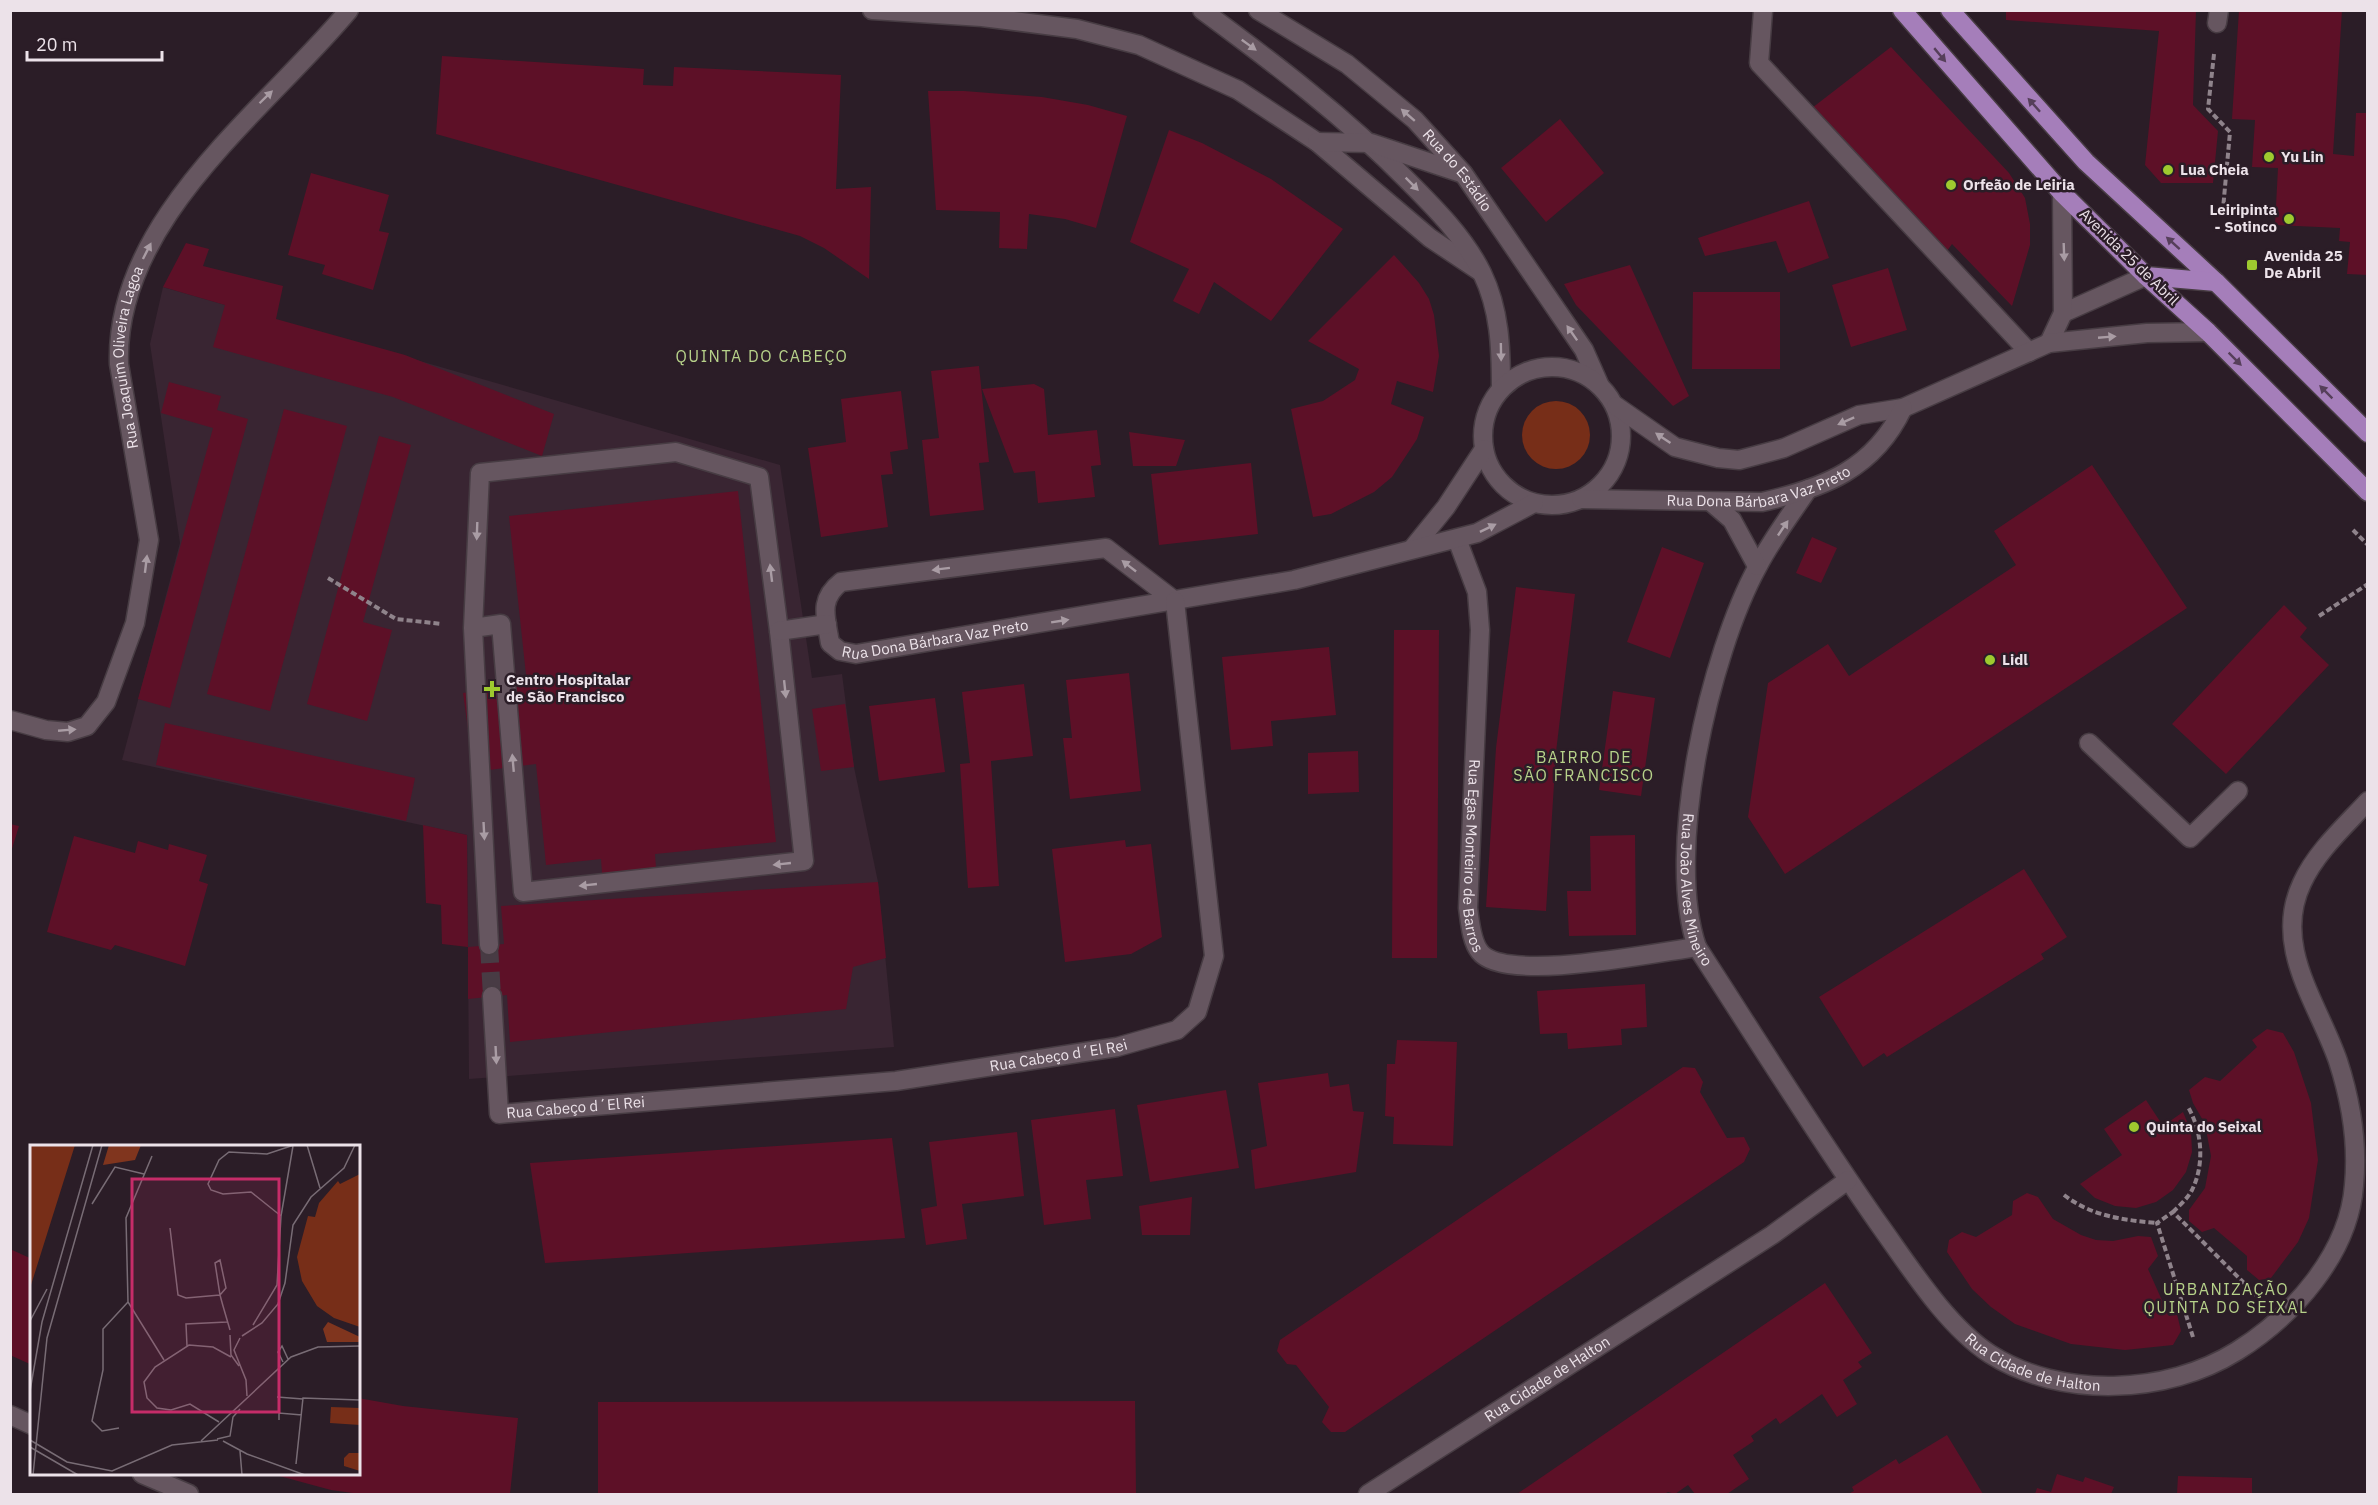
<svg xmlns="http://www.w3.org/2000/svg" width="2378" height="1505" viewBox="0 0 2378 1505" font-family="'IBM Plex Sans',sans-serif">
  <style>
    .built { fill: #392532 }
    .green { fill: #772e18 }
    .building { fill: #5d1027 }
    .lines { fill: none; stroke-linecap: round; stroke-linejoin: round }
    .minor-tunnel { stroke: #483b44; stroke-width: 18; stroke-dasharray: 18 9; stroke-linecap: butt }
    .minor-casing { stroke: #473c43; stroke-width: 21 }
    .major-casing { stroke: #473c43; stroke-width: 21 }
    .path { stroke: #8f838b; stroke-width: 4; stroke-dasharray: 6 3; stroke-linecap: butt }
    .minor { stroke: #665660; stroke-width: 18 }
    .major { stroke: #a57eba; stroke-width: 18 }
    .oneway { fill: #a99ca4 }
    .oneway2 { fill: #563f5a }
    .poi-dot { fill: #9eca2f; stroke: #2b1d27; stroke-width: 2 }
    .labels { text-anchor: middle; stroke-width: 5; stroke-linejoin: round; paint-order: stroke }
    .poi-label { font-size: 15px; font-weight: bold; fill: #ece2e9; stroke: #2b1d27; text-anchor: start }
    .street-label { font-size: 15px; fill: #ece2e9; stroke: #2b1d27 }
    .neighbourhood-label { font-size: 16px; letter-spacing: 1.5px; fill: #b7d28a; stroke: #2b1d27 }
    .inset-road { fill: none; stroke: #786c75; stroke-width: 1.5 }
    .view { fill: #c62c69; fill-opacity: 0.15; stroke: #c62c69; stroke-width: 3 }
    .inset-edge { fill: none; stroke: #ece2e9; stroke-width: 3 }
  </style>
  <rect width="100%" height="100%" fill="#2b1d27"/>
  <path class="built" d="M 163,287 L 780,465 L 812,678 L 842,674 L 854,767 L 878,882 L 894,1047 L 469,1079 L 467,835 L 122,760 L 180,543 L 150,344 Z"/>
  <circle class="green" cx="1556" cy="435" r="34"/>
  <g class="building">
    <path d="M 2006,10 L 2196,10 L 2193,105 L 2218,131 L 2213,183 L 2161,183 L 2145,165 L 2159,31 L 2006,20 Z"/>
    <path d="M 2239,10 L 2342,10 L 2333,154 L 2354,156 L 2356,113 L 2368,113 L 2368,275 L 2347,274 L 2350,242 L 2339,241 L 2340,228 L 2275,225 L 2278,168 L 2252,167 L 2255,120 L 2232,119 Z"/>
    <path d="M 1891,47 L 2009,173 L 2025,198 L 2030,224 L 2030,245 L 2012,306 L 1952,244 L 1947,251 L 1812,108 Z"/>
    <path d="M 442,56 L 644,69 L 643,85 L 673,86 L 674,67 L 841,75 L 836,189 L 871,187 L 869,279 L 824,248 L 800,236 L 436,134 Z"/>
    <path d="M 928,91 L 964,91 L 1042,97 L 1088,105 L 1127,116 L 1096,228 L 1065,219 L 1029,214 L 1027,249 L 999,248 L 1000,212 L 936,210 Z"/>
    <path d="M 1560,119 L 1604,173 L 1546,222 L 1501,168 Z"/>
    <path d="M 1169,130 L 1202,143 L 1271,179 L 1343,229 L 1271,321 L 1214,282 L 1199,314 L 1173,301 L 1189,269 L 1130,242 Z"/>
    <path d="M 311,173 L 389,195 L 379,231 L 389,233 L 373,290 L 322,274 L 325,265 L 288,255 Z"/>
    <path d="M 1809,201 L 1829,258 L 1788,273 L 1776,241 L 1705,256 L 1698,238 Z"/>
    <path d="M 186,243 L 209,249 L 203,266 L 283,286 L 276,319 L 405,355 L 554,414 L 542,456 L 393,397 L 213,347 L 225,305 L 163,287 Z"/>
    <path d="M 1394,255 L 1419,283 L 1429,299 L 1434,315 L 1439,356 L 1433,392 L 1397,381 L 1391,404 L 1424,417 L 1417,439 L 1392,477 L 1374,492 L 1331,514 L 1313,517 L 1291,409 L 1323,401 L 1355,380 L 1359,369 L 1308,341 Z"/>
    <path d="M 1630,265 L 1689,396 L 1673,406 L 1576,305 L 1564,284 Z"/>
    <path d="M 1888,268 L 1907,330 L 1851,347 L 1832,285 Z"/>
    <path d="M 1693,292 L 1780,292 L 1780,369 L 1692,369 Z"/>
    <path d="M 979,366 L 989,462 L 979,463 L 984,510 L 930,516 L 922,440 L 939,438 L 931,371 Z"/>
    <path d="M 169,382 L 221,396 L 217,410 L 248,419 L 170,708 L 138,699 L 213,428 L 161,413 Z"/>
    <path d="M 1034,384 L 1044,389 L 1048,435 L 1097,430 L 1101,465 L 1091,466 L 1095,497 L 1038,503 L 1035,471 L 1014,473 L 982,389 Z"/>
    <path d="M 901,391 L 908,449 L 890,452 L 893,474 L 881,475 L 888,527 L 821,537 L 808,448 L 846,442 L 841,399 Z"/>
    <path d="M 284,409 L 347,426 L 270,711 L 207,694 Z"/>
    <path d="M 1129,432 L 1185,440 L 1176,466 L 1133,466 Z"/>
    <path d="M 379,436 L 411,445 L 363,622 L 392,630 L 367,721 L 307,704 Z"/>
    <path d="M 1251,463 L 1258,534 L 1159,545 L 1151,474 Z"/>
    <path d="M 2092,465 L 2187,608 L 1785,874 L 1748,817 L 1768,683 L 1828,644 L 1849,676 L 2016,565 L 1994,531 Z"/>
    <path d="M 738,491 L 776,842 L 655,854 L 656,868 L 602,873 L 601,859 L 546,865 L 536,764 L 474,772 L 463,693 L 527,684 L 509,516 Z"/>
    <path d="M 1812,537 L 1837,548 L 1821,583 L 1796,573 Z"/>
    <path d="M 1662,547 L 1704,563 L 1670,658 L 1627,642 Z"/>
    <path d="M 1516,587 L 1575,594 L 1556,752 L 1546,911 L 1486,907 L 1496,748 Z"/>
    <path d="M 2284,605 L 2307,628 L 2300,637 L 2329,665 L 2226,774 L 2172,724 Z"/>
    <path d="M 1394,630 L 1439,630 L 1437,958 L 1392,958 Z"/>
    <path d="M 1329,647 L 1336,715 L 1271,721 L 1273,746 L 1231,750 L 1222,657 Z"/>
    <path d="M 1129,673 L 1141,791 L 1070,799 L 1063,738 L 1072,738 L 1066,680 Z"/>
    <path d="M 1024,684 L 1033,756 L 991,761 L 999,886 L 968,888 L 960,764 L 970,763 L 962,692 Z"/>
    <path d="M 1613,691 L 1655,698 L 1641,796 L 1599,790 Z"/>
    <path d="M 935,698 L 945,772 L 879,781 L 869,706 Z"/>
    <path d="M 845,704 L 854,767 L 821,771 L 812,709 Z"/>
    <path d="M 165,723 L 415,778 L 406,821 L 156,765 Z"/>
    <path d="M 1358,751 L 1359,792 L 1308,794 L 1308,753 Z"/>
    <path d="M 10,824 L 19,826 L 11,852 L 10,852 Z"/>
    <path d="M 423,825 L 467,835 L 468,947 L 442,944 L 441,905 L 426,903 Z"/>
    <path d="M 1635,835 L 1636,935 L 1569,936 L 1567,891 L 1591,891 L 1590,836 Z"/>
    <path d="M 74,836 L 135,853 L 138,841 L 168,850 L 169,844 L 207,855 L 199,881 L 208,884 L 185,966 L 115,945 L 111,950 L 47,932 Z"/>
    <path d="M 1125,840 L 1126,847 L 1151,844 L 1162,937 L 1131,954 L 1065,962 L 1052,849 Z"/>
    <path d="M 2024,869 L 2067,937 L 2041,954 L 2044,959 L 1887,1057 L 1884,1053 L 1863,1067 L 1819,997 Z"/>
    <path d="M 878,882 L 886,958 L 853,967 L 846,1009 L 510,1042 L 507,995 L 468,999 L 468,947 L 504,944 L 501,906 Z"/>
    <path d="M 1645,984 L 1647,1027 L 1621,1029 L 1622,1045 L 1568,1049 L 1567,1033 L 1540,1034 L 1537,991 Z"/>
    <path d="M 2267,1029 L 2283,1033 L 2294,1052 L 2311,1103 L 2318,1160 L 2309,1218 L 2298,1242 L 2271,1278 L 2259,1280 L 2247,1270 L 2247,1256 L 2214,1228 L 2202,1232 L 2189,1221 L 2189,1210 L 2205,1188 L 2211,1156 L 2205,1124 L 2193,1103 L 2189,1090 L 2205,1077 L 2220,1081 L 2257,1047 L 2252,1040 Z"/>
    <path d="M 1397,1040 L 1457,1042 L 1453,1146 L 1393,1144 L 1394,1117 L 1385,1116 L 1387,1064 L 1395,1064 Z"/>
    <path d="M 1683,1067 L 1695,1068 L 1703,1082 L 1700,1092 L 1727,1138 L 1744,1137 L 1750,1149 L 1744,1162 L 1345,1432 L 1331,1432 L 1322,1422 L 1329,1407 L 1296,1365 L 1287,1364 L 1277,1351 L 1280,1340 Z"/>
    <path d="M 1328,1073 L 1330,1087 L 1349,1084 L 1353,1111 L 1364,1112 L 1356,1172 L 1255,1189 L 1251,1150 L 1267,1146 L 1258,1083 Z"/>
    <path d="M 1226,1090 L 1239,1168 L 1150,1182 L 1137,1105 Z"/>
    <path d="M 2146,1100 L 2163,1126 L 2183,1112 L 2191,1131 L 2192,1152 L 2186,1172 L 2173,1190 L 2156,1202 L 2136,1208 L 2115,1206 L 2095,1198 L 2080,1184 L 2122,1155 L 2104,1129 Z"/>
    <path d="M 1115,1109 L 1123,1176 L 1086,1180 L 1091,1219 L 1044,1225 L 1031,1120 Z"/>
    <path d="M 1017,1132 L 1024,1196 L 962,1204 L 967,1239 L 926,1245 L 921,1209 L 937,1206 L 929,1142 Z"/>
    <path d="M 892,1138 L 905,1238 L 545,1263 L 530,1163 Z"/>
    <path d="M 2027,1193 L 2038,1197 L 2053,1219 L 2081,1235 L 2096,1240 L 2113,1241 L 2138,1236 L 2151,1237 L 2158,1256 L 2148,1269 L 2169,1316 L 2177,1314 L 2181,1331 L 2173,1345 L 2125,1350 L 2071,1344 L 2015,1324 L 1991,1307 L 1972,1289 L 1947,1252 L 1949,1240 L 1962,1232 L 1976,1237 L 2012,1215 L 2013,1201 Z"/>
    <path d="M 1192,1197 L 1190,1235 L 1142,1235 L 1139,1206 Z"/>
    <path d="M 10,1249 L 32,1259 L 32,1365 L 10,1355 Z"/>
    <path d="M 1825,1283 L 1872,1353 L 1858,1362 L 1862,1367 L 1843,1380 L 1857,1404 L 1837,1417 L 1822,1394 L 1780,1424 L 1776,1418 L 1751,1436 L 1754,1441 L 1733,1455 L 1749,1479 L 1727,1494 L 1695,1494 L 1688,1485 L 1675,1494 L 1668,1492 L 1664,1494 L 1517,1494 Z"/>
    <path d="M 358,1398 L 403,1406 L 518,1418 L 510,1494 L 360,1494 L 331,1490 L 272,1474 L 358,1474 Z"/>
    <path d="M 1135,1401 L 1136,1494 L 598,1494 L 598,1402 Z"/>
    <path d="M 1947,1435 L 1983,1494 L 1848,1494 L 1854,1491 L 1852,1487 L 1896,1459 L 1899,1464 Z"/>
    <path d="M 2057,1474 L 2083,1482 L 2085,1477 L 2114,1487 L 2111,1494 L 2035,1494 L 2037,1488 L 2051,1492 Z"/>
    <path d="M 2178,1476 L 2252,1478 L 2252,1494 L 2177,1494 Z"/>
  </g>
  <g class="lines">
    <path class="minor-tunnel" d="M 489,945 L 492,996"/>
    <g class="minor-casing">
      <g id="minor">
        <path d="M 872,10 L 982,17 L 1077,29 L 1139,45 L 1238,90 L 1317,142 L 1430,238 L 1481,272"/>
        <path d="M 1202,10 C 1274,63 1345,117 1408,181 C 1435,208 1465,238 1482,273 C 1500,310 1501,348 1501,388"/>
        <path id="s1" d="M 1258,10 L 1347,64 L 1415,120 L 1463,173 L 1584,350 L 1599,384"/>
        <path d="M 1763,11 L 1759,63 L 2029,352"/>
        <path d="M 2217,23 L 2219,10"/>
        <path d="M 1317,142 L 1371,143 L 1461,173"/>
        <path d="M 2063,313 L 2146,276"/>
        <path d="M 2049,343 L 2063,313 L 2062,193"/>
        <circle cx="1552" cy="436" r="69"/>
        <path d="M 1616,406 L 1675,447 L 1718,458 L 1739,460 L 1784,448 L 1859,415 L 1903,408 L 2049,343 L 2147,333 L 2208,332"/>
        <path id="s2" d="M 1808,489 C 1791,514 1772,539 1758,566 C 1710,653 1664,852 1697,947 C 1758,1041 1817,1136 1881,1227 C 1911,1269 1947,1326 1990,1354 C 2061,1399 2167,1395 2237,1351 C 2293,1316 2349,1254 2354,1185 C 2358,1143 2351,1101 2338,1061 C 2318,1003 2272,946 2302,883 C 2316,852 2345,826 2368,801"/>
        <path id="s3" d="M 1581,499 L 1762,502 C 1824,488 1874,469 1903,408"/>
        <path d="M 1711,502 L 1732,520 L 1757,566"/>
        <path id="s4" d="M 1457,539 L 1477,592 L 1480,630 L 1468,908 C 1470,921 1471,941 1480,952 C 1505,984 1658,952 1697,947"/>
        <path d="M 1412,549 L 1446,507 L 1484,449"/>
        <path id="s5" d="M 1175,601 L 1106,548 L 841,582 C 818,600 826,617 830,643 L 840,651 L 856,654 L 1294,580 L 1477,533 L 1534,503"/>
        <path d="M 473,628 L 501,624 L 523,892 L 804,861 L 779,631 L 759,477 L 676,452 L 480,473 L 473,628 L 489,945"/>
        <path d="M 779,631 L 827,624"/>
        <path id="s6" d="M 10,720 L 46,730 L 68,732 L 87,726 L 106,702 L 135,623 L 149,540 L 119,364 C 114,220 265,111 349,10"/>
        <path d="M 2089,743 L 2190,838 L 2238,791"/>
        <path id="s7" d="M 492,996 L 499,1114 L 896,1081 L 1117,1047 L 1177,1030 L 1197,1012 L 1214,956 L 1175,601"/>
        <path d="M 10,1415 L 32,1425"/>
        <path d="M 142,1474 L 189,1494"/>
        <path id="s8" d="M 1368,1494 L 1772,1235 L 1848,1180"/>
      </g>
    </g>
    <g class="major-casing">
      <g id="major">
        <path d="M 1902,10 L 2062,193 L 2146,276 L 2208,332 L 2368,492"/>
        <path d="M 1950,10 L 2086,162 L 2216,282 L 2368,433"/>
        <path d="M 2146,276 L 2216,282"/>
      </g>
    </g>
    <g class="path">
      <path d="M 2214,54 L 2208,109 L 2230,132 L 2223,209"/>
      <path d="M 2353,530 L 2368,545"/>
      <path d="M 328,578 L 396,619 L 442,624"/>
      <path d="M 2319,616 L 2368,584"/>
      <path d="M 2064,1195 C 2091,1216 2123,1220 2157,1223"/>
      <path d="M 2173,1212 C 2179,1206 2188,1198 2192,1190 C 2205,1164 2202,1131 2188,1107"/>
      <path d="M 2193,1337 L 2157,1223 L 2173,1212 L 2256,1295"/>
    </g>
    <use href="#minor" class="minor"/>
    <use href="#major" class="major"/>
  </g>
  <defs><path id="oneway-solid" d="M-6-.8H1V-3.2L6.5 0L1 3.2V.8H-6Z" transform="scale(1.5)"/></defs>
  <g class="oneway">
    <use href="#oneway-solid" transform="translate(1249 45) rotate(36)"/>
    <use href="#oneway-solid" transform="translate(266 97) rotate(-44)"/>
    <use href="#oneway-solid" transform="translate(1408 115) rotate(-139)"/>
    <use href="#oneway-solid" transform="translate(1412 184) rotate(45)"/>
    <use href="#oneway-solid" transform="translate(147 251) rotate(-63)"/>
    <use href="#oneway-solid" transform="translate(2064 252) rotate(88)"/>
    <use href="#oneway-solid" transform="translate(1572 333) rotate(-125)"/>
    <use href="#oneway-solid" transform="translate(2107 337) rotate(-5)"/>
    <use href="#oneway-solid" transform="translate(1501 352) rotate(89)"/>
    <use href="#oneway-solid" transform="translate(1846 421) rotate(156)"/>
    <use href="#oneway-solid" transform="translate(1663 438) rotate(-146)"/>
    <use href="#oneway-solid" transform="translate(1488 528) rotate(-26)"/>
    <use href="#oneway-solid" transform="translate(1783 528) rotate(-56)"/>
    <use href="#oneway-solid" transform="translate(477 531) rotate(92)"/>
    <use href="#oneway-solid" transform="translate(146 564) rotate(-83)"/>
    <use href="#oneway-solid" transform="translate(1129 566) rotate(-142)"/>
    <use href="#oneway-solid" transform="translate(941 569) rotate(173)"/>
    <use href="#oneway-solid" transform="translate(771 573) rotate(-97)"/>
    <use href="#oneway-solid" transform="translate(1060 621) rotate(-9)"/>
    <use href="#oneway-solid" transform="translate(785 689) rotate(84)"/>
    <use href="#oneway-solid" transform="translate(67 730) rotate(-5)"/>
    <use href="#oneway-solid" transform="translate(513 763) rotate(-95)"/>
    <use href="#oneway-solid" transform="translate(484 831) rotate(87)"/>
    <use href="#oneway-solid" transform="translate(782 864) rotate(174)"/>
    <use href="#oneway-solid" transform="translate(588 885) rotate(174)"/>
    <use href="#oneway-solid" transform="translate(496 1055) rotate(87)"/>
  </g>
  <g class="oneway2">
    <use href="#oneway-solid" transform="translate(1940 55) rotate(50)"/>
    <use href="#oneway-solid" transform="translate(2034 105) rotate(-132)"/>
    <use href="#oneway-solid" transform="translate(2173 243) rotate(-138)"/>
    <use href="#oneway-solid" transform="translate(2235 359) rotate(45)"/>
    <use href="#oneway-solid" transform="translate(2326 392) rotate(-135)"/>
  </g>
  <g class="poi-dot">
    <circle cx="2269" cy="157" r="6"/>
    <circle cx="2168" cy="170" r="6"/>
    <circle cx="1951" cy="185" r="6"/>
    <circle cx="2289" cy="219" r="6"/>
    <rect x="2246" y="259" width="12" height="12" rx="3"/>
    <circle cx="1990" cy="660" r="6"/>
    <path d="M489 680h6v6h6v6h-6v6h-6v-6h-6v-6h6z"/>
    <circle cx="2134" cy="1127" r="6"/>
  </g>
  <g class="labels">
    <g class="poi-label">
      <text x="2281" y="162">Yu Lin</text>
      <text x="2180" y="175">Lua Cheia</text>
      <text x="1963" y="190">Orfeão de Leiria</text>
      <text x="2277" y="215" text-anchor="end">Leiripinta<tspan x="2277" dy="17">- Sotinco</tspan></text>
      <text x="2264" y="261">Avenida 25<tspan x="2264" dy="17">De Abril</tspan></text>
      <text x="2002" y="665">Lidl</text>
      <text x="506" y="685">Centro Hospitalar<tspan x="506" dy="17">de São Francisco</tspan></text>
      <text x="2146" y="1132">Quinta do Seixal</text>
    </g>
    <g class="street-label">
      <text dy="5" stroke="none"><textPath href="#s1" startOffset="258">Rua do Estádio</textPath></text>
      <text transform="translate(2129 257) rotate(44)" y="5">Avenida 25 de Abril</text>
      <text dy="5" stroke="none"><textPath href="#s6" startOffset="464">Rua Joaquim Oliveira Lagoa</textPath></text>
      <text dy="5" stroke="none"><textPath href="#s3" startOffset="180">Rua Dona Bárbara Vaz Preto</textPath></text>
      <text dy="5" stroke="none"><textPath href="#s5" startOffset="530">Rua Dona Bárbara Vaz Preto</textPath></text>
      <text dy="5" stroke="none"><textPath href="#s4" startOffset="321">Rua Egas Monteiro de Barros</textPath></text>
      <text dy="5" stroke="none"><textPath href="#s2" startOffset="428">Rua João Alves Mineiro</textPath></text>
      <text dy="5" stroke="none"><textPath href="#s7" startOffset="681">Rua Cabeço d´El Rei</textPath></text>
      <text dy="5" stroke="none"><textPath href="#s7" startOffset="195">Rua Cabeço d´El Rei</textPath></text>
      <text dy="5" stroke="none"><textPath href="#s2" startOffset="1032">Rua Cidade de Halton</textPath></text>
      <text dy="5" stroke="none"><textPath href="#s8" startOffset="213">Rua Cidade de Halton</textPath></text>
    </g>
    <g class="neighbourhood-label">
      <text x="762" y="362">QUINTA DO CABEÇO</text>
      <text x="1584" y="763">BAIRRO DE<tspan x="1584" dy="18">SÃO FRANCISCO</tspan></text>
      <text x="2226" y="1295">URBANIZAÇÃO<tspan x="2226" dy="18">QUINTA DO SEIXAL</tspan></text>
    </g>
  </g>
  <g transform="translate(30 1145)">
    <rect width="330" height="330" fill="#2b1d27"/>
    <path d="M 0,0 L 45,0 L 1,140 L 0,138 ZM 330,29 L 330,182 L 304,173 L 287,161 L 272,136 L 267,112 L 278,71 L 285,72 L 289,58 L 308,36 L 310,39 ZM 301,262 L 330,263 L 330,280 L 300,278 ZM 319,308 L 330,308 L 330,326 L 314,321 L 314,313 Z" fill="#772e18"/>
    <path d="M 79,0 L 111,0 L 105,15 L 73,20 ZM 298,177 L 330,192 L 330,197 L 297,197 L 293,184 Z" fill="#80351e"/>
    <path class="inset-road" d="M 277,0 L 290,43M 122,11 L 96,73 L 98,157 L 134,215M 62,59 L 85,22 L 114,29M 251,71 L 221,47 L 193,49 L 181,45 L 178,39 L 189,15 L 199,7 L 237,9 L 264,0M 140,83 L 148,150 L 156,153 L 190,150M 190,150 L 196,143 L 190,115 L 185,118 L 190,150 L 193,161 L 200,185M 0,176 L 17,144M 223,180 L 247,140 L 251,71 L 263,1M 200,190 L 201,210 L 209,221M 212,191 L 232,178 L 248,159 L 255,138 L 263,80 L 281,52 L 314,23 L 325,0M 210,193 L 204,205 L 216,235 L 217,251M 157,201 L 156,179 L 197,177M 253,217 L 248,207 L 252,201 L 258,214M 0,246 L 12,177 L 63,0M 247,252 L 273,254M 249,275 L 249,268 L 272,270M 189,277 L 160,259 L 141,265 L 127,263 L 117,253 L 114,237 L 125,222 L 159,200 L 183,202 L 201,212M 89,283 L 72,286 L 62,276 L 73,225 L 73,184 L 98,157M 187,294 L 200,291 L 203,272 L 210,264M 0,295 L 37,317 L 82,326 L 142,300 L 188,295M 171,296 L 261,212 L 288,202 L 330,201M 193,296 L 217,309 L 275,330M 0,302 L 48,330M 210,306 L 212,330M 266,319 L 273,253 L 330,255M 3,330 L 17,193 L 72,0"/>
    <path class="view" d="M 102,34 L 249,34 L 249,267 L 102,267 Z"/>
    <rect width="330" height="330" class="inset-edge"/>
  </g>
  <rect width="2378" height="1505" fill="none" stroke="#ece2e9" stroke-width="24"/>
  <path d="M27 51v9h135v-9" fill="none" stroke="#ece2e9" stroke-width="3"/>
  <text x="36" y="51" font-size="18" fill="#ece2e9" stroke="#2b1d27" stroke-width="4.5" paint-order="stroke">20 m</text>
</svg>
